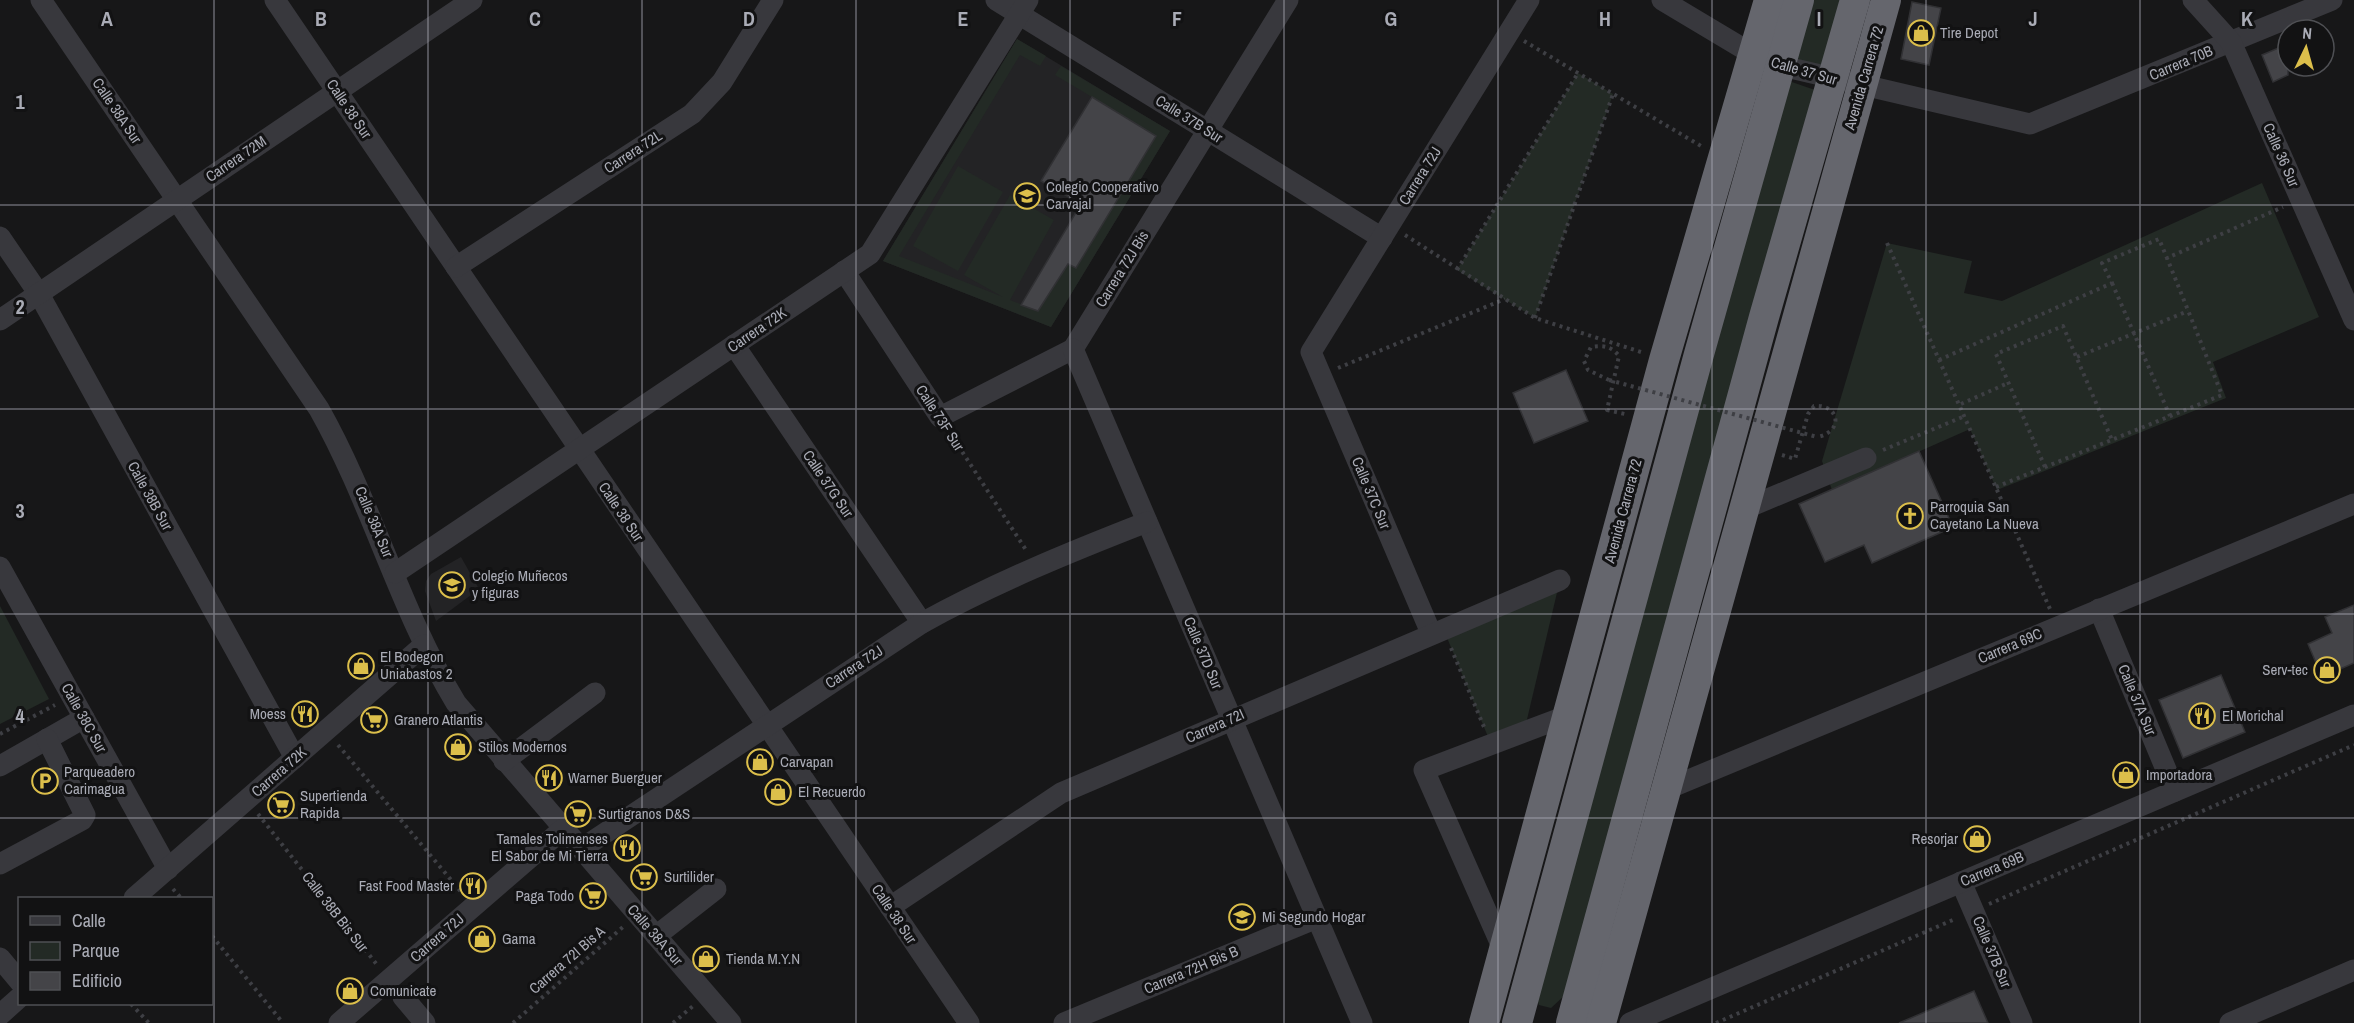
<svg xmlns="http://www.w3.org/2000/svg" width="2354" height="1023" viewBox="0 0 2354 1023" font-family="'Archivo Narrow',sans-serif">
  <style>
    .built { fill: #232325 }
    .green { fill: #232a25 }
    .building { fill: #444448; stroke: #313134; stroke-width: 1.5 }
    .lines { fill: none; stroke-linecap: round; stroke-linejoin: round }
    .path { stroke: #3e3f44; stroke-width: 4; stroke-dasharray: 3 4.5; stroke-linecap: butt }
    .minor { stroke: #38383d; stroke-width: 21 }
    .highway { stroke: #65666d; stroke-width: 30 }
    .path-bridge { stroke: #3e3f44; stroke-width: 4; stroke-dasharray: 3 4.5; stroke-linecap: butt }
    .grid { fill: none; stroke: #aaacb6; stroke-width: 1.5; stroke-opacity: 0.55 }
    .labels { text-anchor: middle; stroke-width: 6; stroke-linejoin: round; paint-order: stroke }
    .poi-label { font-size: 15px; fill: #aaacb6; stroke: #121213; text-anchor: start }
    .street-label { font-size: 15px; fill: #aaacb6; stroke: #121213 }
    .grid-label { font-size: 20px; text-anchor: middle; font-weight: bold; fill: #aaacb6; stroke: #121213; stroke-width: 6; stroke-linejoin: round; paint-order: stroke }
  </style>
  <rect width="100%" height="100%" fill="#171718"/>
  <g class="built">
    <path d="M 1017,39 L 1170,131 L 1051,327 L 883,261 Z"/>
    <path d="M 461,557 L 479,589 L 436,621 L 425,591 L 426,581 L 431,574 Z"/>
  </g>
  <g class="green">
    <path d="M 1807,0 L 1840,0 L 1822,67 L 1791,57 Z"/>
    <path d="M 1017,39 L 1046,56 L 1040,66 L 1020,55 L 899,256 L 1003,297 L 964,275 L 1010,195 L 1054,220 L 1010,300 L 1038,311 L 1053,287 L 1037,278 L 1051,253 L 1076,268 L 1092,97 L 1055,75 L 1061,66 L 1170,131 L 1051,327 L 883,261 Z"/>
    <path d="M 1578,73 L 1613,94 L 1535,318 L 1457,270 Z"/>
    <path d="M 1786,80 L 1815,90 L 1565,995 L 1551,1008 L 1539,1005 L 1537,999 L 1562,914 L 1579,814 Z"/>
    <path d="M 958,166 L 1003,192 L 958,271 L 913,246 Z"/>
    <path d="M 2262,183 L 2319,317 L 2213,362 L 2226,398 L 1997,490 L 1970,429 L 1832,490 L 1822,461 L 1887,243 L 1972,261 L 1964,293 L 2002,301 Z"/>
    <path d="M 1560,580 L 1524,732 L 1491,744 L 1443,628 Z"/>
    <path d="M 0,606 L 49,699 L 0,724 Z"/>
  </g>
  <g class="building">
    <path d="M 1912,2 L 1941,8 L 1929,65 L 1901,59 Z"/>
    <path d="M 2288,44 L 2288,75 L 2273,82 L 2262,55 Z"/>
    <path d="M 1092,97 L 1156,136 L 1076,268 L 1068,264 L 1038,311 L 1021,305 L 1081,204 L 1041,181 Z"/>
    <path d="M 1566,370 L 1588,421 L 1534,443 L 1513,393 Z"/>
    <path d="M 1919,451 L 1953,527 L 1872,563 L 1864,545 L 1825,562 L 1799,504 Z"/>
    <path d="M 2354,605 L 2354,663 L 2322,677 L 2308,644 L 2332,633 L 2325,617 Z"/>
    <path d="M 2221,675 L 2245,732 L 2183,758 L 2159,700 Z"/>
    <path d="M 1974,991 L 1988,1023 L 1899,1023 Z"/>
  </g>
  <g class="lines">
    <g class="path">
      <path d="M 1524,41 L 1701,146"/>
      <path d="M 1405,235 L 1535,318 L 1641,352"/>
      <path d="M 1887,243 L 2050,609"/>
      <path d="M 1457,270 L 1578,73"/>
      <path d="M 2112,283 L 2170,416"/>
      <path d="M 1535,318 L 1613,94"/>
      <path d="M 2077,357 L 2188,311"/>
      <path d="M 1939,360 L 2112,283 L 2102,263 L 2159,239 L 2167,258 L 2283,207"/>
      <path d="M 1338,368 L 1505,299"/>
      <path d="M 1609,380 L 1588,370 L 1584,361 L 1591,347 C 1603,345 1611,346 1619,356 L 1607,410 L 1625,414"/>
      <path d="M 1961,404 L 2008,383"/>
      <path d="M 950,433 L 1026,550"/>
      <path d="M 1883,450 L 1965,416"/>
      <path d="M 1782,455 L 1795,459 L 1808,414 L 1814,406 C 1840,404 1844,432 1817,437"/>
      <path d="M 2045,467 L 1996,354 L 2063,326 L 2112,440"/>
      <path d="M 1996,487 L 2222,395 L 2167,258"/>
      <path d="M 1451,648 L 1484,727"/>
      <path d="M 0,734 L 55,705"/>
      <path d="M 338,745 L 462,893"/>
      <path d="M 258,814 L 378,966"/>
      <path d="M 173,889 L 181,898"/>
      <path d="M 1989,904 L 2354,745"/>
      <path d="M 212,936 L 283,1023"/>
      <path d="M 131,1004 L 149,1023"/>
      <path d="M 513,1023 L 623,927"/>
      <path d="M 673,1023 L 693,1006"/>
      <path d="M 1716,1023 L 1955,919"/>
    </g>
    <g class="minor">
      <path d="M 41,0 L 319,409 C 372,503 400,611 456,703 L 731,1023"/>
      <path d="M 275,0 L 969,1023"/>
      <path d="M 996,0 L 1382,238"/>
      <path d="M 1662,0 L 1754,55 L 1782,66 L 2030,124 L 2332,0"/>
      <path d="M 2193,0 L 2231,42 L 2354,320"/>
      <path d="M 0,237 L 39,294 L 295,758"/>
      <path d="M 456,267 L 692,114 L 722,82 L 773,0"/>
      <path d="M 844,271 L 940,417 L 1073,349 L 1288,0"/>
      <path d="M 0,320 L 472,0"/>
      <path d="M 734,345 L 922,623"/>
      <path d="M 1073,349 L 1362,1023"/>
      <path d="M 1744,509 L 1866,458"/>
      <path d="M 0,567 L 168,869"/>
      <path d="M 395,573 L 870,254 L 1028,0"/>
      <path d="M 2099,609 L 2175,791"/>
      <path d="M 1431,633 L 1311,352 L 1529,0"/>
      <path d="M 504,761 L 595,693"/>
      <path d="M 0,766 L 84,718"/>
      <path d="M 1667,789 L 2354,504"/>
      <path d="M 581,849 L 922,623 C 994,583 1070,552 1147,522"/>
      <path d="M 0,864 L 82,820 L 85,815 L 47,739"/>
      <path d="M 1961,882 L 2022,1023"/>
      <path d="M 134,898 L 424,645"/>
      <path d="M 890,907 L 1061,793 L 1560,580"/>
      <path d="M 656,936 L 716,889"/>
      <path d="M 1503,949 L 1424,770 L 1569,715"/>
      <path d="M 0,958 L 20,982"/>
      <path d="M 403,997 L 425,1023"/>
      <path d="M 0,1015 L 20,997"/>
      <path d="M 339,1023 L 563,829"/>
      <path d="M 1064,1023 L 1317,918"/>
      <path d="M 1630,1023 L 2354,715"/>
      <path d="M 2230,1023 L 2354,970"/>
    </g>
    <g class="highway">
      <path d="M 1484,1023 L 1664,360 L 1769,0"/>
      <path d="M 1517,1023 L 1699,354 L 1799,0"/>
      <path d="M 1571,1023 L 1764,317 L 1855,0"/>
      <path d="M 1601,1023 L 1886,0"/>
    </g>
    <path class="path-bridge" d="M 1609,380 L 1817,437"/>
  </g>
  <path class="grid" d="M 214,0 L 214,1023M 428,0 L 428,1023M 642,0 L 642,1023M 856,0 L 856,1023M 1070,0 L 1070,1023M 1284,0 L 1284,1023M 1498,0 L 1498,1023M 1712,0 L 1712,1023M 1926,0 L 1926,1023M 2140,0 L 2140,1023M 0,205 L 2354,205M 0,409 L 2354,409M 0,614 L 2354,614M 0,818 L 2354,818"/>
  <defs>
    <g id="shop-ring" transform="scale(1.35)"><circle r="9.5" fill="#121213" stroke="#dcbf4b" stroke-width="1.5"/><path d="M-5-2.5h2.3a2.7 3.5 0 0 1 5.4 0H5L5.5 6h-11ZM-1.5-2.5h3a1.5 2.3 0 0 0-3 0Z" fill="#dcbf4b"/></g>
    <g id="school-ring" transform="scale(1.35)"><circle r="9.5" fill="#121213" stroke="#dcbf4b" stroke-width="1.5"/><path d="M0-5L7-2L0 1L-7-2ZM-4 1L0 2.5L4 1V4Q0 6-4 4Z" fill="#dcbf4b"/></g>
    <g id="church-ring" transform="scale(1.35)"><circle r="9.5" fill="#121213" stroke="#dcbf4b" stroke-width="1.5"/><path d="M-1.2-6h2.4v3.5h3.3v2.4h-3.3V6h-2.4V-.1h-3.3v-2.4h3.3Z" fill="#dcbf4b"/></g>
    <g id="restaurant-ring" transform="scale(1.35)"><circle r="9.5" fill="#121213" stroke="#dcbf4b" stroke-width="1.5"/><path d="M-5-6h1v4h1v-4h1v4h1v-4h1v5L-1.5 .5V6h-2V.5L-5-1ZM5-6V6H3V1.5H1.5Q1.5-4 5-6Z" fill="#dcbf4b"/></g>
    <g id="supermarket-ring" transform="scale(1.35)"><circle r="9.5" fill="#121213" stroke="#dcbf4b" stroke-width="1.5"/><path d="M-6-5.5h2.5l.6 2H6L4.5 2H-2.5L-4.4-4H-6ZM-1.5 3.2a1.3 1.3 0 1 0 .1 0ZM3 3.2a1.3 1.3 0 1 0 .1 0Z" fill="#dcbf4b"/></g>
    <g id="parking-ring" transform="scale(1.35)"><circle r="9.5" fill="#121213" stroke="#dcbf4b" stroke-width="1.5"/><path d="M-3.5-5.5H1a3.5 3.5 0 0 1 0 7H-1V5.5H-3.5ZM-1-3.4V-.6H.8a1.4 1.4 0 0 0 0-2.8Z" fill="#dcbf4b"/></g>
  </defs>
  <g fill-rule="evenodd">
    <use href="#shop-ring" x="1921" y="33"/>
    <use href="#school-ring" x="1027" y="196"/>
    <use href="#church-ring" x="1910" y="516"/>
    <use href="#school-ring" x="452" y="585"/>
    <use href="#shop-ring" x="361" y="666"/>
    <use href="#shop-ring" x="2327" y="670"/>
    <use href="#restaurant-ring" x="305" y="714"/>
    <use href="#restaurant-ring" x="2202" y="716"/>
    <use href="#supermarket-ring" x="374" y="720"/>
    <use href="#shop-ring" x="458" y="747"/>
    <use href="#shop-ring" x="760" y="762"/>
    <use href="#shop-ring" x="2126" y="775"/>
    <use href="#restaurant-ring" x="549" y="778"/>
    <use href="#parking-ring" x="45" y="781"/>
    <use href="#shop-ring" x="778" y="792"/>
    <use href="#supermarket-ring" x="281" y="805"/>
    <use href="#supermarket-ring" x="578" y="814"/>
    <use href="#shop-ring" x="1977" y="839"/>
    <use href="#restaurant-ring" x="627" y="848"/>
    <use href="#supermarket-ring" x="644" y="877"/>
    <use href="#restaurant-ring" x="473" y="886"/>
    <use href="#supermarket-ring" x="593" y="896"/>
    <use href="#school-ring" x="1242" y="917"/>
    <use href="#shop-ring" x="482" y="939"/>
    <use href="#shop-ring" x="706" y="959"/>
    <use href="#shop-ring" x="350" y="991"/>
  </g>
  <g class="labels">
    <g class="poi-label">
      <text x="1940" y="38">Tire Depot</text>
      <text x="1046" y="192">Colegio Cooperativo<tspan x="1046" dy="17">Carvajal</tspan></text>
      <text x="1930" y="512">Parroquia San<tspan x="1930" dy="17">Cayetano La Nueva</tspan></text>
      <text x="472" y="581">Colegio Muñecos<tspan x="472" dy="17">y figuras</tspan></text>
      <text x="380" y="662">El Bodegon<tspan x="380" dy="17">Uniabastos 2</tspan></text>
      <text x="2308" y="675" text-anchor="end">Serv-tec</text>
      <text x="286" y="719" text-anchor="end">Moess</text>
      <text x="2222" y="721">El Morichal</text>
      <text x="394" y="725">Granero Atlantis</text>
      <text x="478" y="752">Stilos Modernos</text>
      <text x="780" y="767">Carvapan</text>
      <text x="64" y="777">Parqueadero<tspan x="64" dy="17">Carimagua</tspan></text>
      <text x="2146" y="780">Importadora</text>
      <text x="568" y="783">Warner Buerguer</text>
      <text x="798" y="797">El Recuerdo</text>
      <text x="300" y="801">Supertienda<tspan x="300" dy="17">Rapida</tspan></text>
      <text x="598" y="819">Surtigranos D&amp;S</text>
      <text x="608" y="844" text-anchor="end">Tamales Tolimenses<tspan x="608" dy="17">El Sabor de Mi Tierra</tspan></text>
      <text x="1958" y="844" text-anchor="end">Resorjar</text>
      <text x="664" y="882">Surtilider</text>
      <text x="454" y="891" text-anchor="end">Fast Food Master</text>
      <text x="574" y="901" text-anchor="end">Paga Todo</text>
      <text x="1262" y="922">Mi Segundo Hogar</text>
      <text x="502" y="944">Gama</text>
      <text x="726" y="964">Tienda M.Y.N</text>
      <text x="370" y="996">Comunicate</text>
    </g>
    <g class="street-label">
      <text transform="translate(2181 63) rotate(-23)" y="5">Carrera 70B</text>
      <text transform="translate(1804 71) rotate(16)" y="5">Calle 37 Sur</text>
      <text transform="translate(1864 78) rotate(-74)" y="5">Avenida Carrera 72</text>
      <text transform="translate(349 109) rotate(56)" y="5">Calle 38 Sur</text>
      <text transform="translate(117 111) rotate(56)" y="5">Calle 38A Sur</text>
      <text transform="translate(1189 119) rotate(32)" y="5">Calle 37B Sur</text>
      <text transform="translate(633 152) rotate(-33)" y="5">Carrera 72L</text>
      <text transform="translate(2281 155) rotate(66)" y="5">Calle 36 Sur</text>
      <text transform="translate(236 159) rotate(-34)" y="5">Carrera 72M</text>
      <text transform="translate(1420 176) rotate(-58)" y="5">Carrera 72J</text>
      <text transform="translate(1122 269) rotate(-58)" y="5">Carrera 72J Bis</text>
      <text transform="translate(757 330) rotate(-34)" y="5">Carrera 72K</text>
      <text transform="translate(940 418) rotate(57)" y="5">Calle 73F Sur</text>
      <text transform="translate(828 484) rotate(56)" y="5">Calle 37G Sur</text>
      <text transform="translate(1371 493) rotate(67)" y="5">Calle 37C Sur</text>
      <text transform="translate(150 496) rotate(61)" y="5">Calle 38B Sur</text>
      <text transform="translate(1623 511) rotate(-75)" y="5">Avenida Carrera 72</text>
      <text transform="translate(621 512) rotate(56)" y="5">Calle 38 Sur</text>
      <text transform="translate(374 522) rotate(67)" y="5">Calle 38A Sur</text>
      <text transform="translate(2010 646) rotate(-23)" y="5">Carrera 69C</text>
      <text transform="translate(1203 653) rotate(67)" y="5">Calle 37D Sur</text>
      <text transform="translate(854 667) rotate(-33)" y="5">Carrera 72J</text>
      <text transform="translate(2137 700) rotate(67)" y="5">Calle 37A Sur</text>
      <text transform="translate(84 718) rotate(61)" y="5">Calle 38C Sur</text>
      <text transform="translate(1215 726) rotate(-24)" y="5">Carrera 72I</text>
      <text transform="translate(279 772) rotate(-41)" y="5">Carrera 72K</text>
      <text transform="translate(1992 869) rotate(-23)" y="5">Carrera 69B</text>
      <text transform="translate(335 912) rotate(52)" y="5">Calle 38B Bis Sur</text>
      <text transform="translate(894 914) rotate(56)" y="5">Calle 38 Sur</text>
      <text transform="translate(655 935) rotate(49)" y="5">Calle 38A Sur</text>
      <text transform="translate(437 938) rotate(-41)" y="5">Carrera 72J</text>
      <text transform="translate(1992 952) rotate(67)" y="5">Calle 37B Sur</text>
      <text transform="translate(567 960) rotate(-41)" y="5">Carrera 72I Bis A</text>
      <text transform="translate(1191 970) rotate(-23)" y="5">Carrera 72H Bis B</text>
    </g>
  </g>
  <g class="grid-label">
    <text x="107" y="26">A</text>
    <text x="321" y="26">B</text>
    <text x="535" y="26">C</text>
    <text x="749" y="26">D</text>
    <text x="963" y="26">E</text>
    <text x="1177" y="26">F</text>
    <text x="1391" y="26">G</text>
    <text x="1605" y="26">H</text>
    <text x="1819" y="26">I</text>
    <text x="2033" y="26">J</text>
    <text x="2247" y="26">K</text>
    <text x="20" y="109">1</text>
    <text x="20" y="314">2</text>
    <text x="20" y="518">3</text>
    <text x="20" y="723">4</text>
  </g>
  <rect x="18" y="897" width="195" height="108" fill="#121213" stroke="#4f5054" stroke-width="1.5"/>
  <rect x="30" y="916" width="30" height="9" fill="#38383d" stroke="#4f5054" stroke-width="1.5"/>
  <text x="72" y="927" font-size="18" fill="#aaacb6">Calle</text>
  <rect x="30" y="942" width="30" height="18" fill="#232a25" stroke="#4f5054" stroke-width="1.5"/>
  <text x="72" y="957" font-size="18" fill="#aaacb6">Parque</text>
  <rect x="30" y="972" width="30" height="18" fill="#444448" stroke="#4f5054" stroke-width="1.5"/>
  <text x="72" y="987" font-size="18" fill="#aaacb6">Edificio</text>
  <g transform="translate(2306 48) rotate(5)"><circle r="28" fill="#121213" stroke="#4f5054" stroke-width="1.5"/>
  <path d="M0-4.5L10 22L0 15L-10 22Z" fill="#dcbf4b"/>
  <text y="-9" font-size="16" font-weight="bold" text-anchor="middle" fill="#aaacb6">N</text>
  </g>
</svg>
